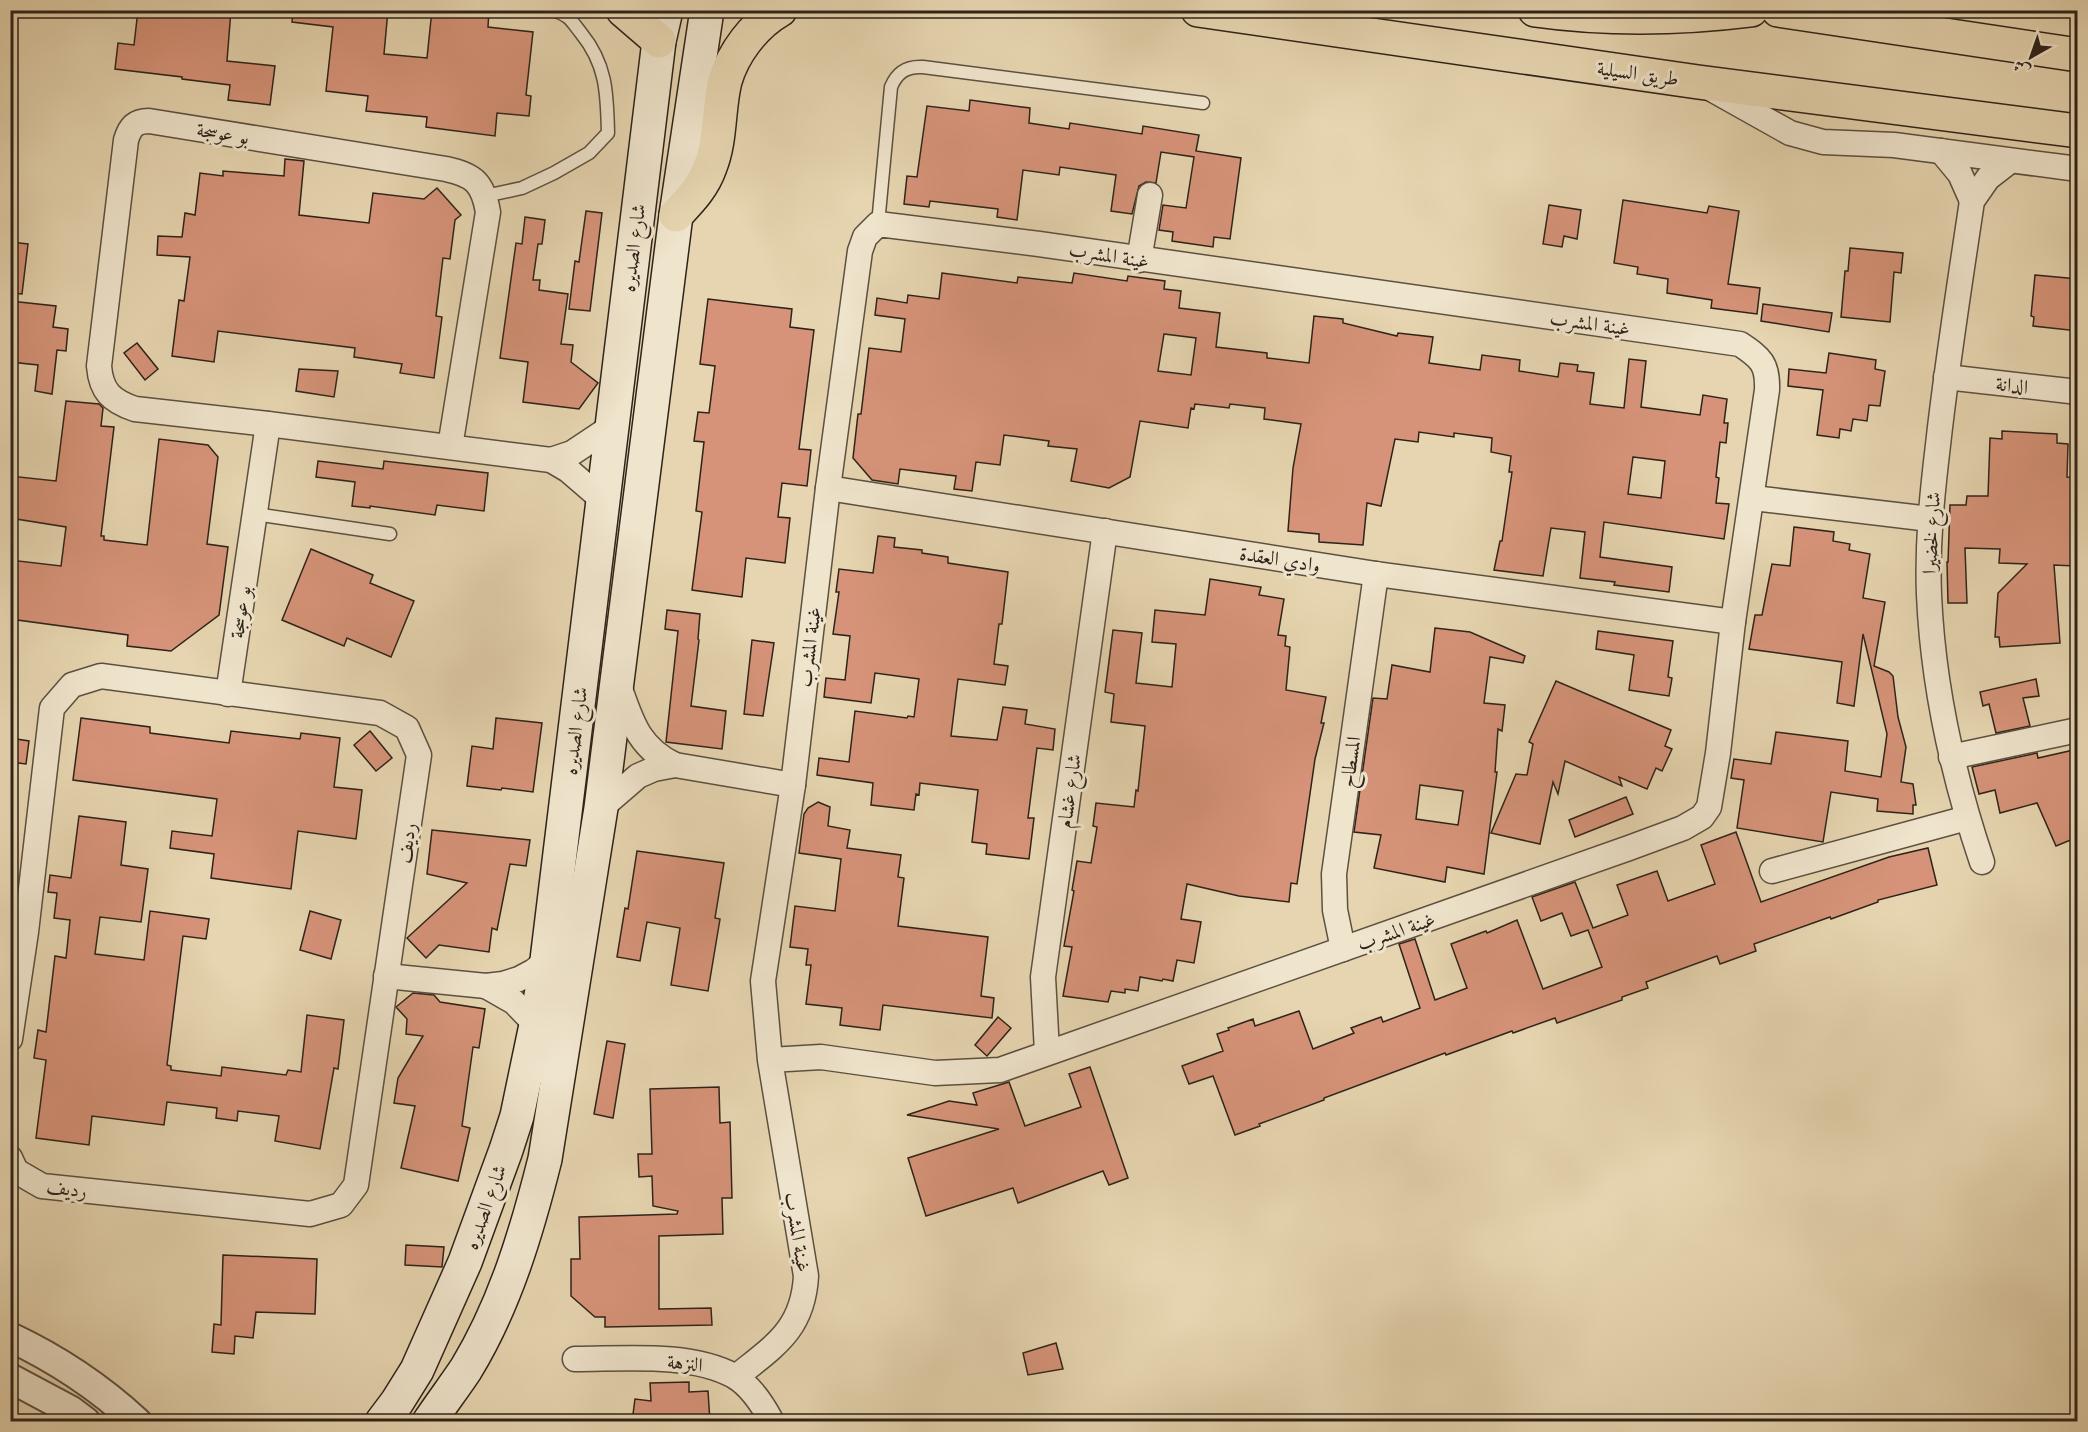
<svg xmlns="http://www.w3.org/2000/svg" width="2088" height="1432" viewBox="0 0 2088 1432" font-family="Cardo,Amiri,serif">
  <style>
    .building { fill: #d69379; stroke: #2e231a; stroke-width: 1.5; fill-rule: evenodd }
    .lines { fill: none; stroke-linecap: round; stroke-linejoin: round }
    .service-casing { stroke: #5c5040; stroke-width: 15 }
    .minor-casing { stroke: #5c5040; stroke-width: 27 }
    .tertiary-casing { stroke: #5c5040; stroke-width: 32 }
    .secondary-casing { stroke: #2e231a; stroke-width: 36 }
    .primary-casing { stroke: #2e231a; stroke-width: 36 }
    .service { stroke: #efe4cc; stroke-width: 12 }
    .minor { stroke: #efe4cc; stroke-width: 24 }
    .tertiary { stroke: #efe4cc; stroke-width: 28 }
    .secondary { stroke: #efe4cc; stroke-width: 33 }
    .primary { stroke: #e6d5b0; stroke-width: 33 }
    .labels { text-anchor: middle; stroke-width: 6; stroke-linejoin: round; paint-order: stroke }
    .street-label { font-size: 20px; fill: #2e231a; stroke: #efe4cc }
  </style>
  <rect width="100%" height="100%" fill="#e6d5b0"/>
  <filter id="stains"><feTurbulence type="fractalNoise" baseFrequency=".00333" numOctaves="4"/><feColorMatrix values="0 0 0 0 .2 0 0 0 0 .09 0 0 0 0 .02 0 0 0 .5 -.17"/></filter>
  <radialGradient id="worn" r=".72"><stop offset=".6" stop-color="#630" stop-opacity="0"/><stop offset="1" stop-color="#630" stop-opacity=".3"/></radialGradient>
  <g class="building">
    <path d="M 138,10 L 231,10 L 227,61 L 275,66 L 270,105 L 228,100 L 230,85 L 182,79 L 182,77 L 115,69 L 118,43 L 134,45 Z"/>
    <path d="M 293,10 L 388,10 L 384,54 L 427,58 L 432,10 L 489,10 L 488,27 L 533,32 L 526,95 L 531,96 L 529,116 L 497,113 L 495,136 L 426,127 L 427,117 L 366,111 L 368,96 L 326,91 L 333,27 L 292,22 Z"/>
    <path d="M 970,100 L 1030,108 L 1029,123 L 1069,129 L 1070,123 L 1142,134 L 1143,126 L 1199,135 L 1196,151 L 1241,158 L 1230,239 L 1214,237 L 1213,247 L 1172,241 L 1173,232 L 1159,230 L 1163,205 L 1186,208 L 1194,157 L 1161,152 L 1156,183 L 1146,182 L 1139,186 L 1132,214 L 1111,211 L 1116,175 L 1060,167 L 1059,175 L 1023,170 L 1017,220 L 997,217 L 998,209 L 930,201 L 929,207 L 904,204 L 907,176 L 917,177 L 927,106 L 969,111 Z"/>
    <path d="M 285,159 L 304,161 L 299,215 L 369,223 L 373,193 L 424,199 L 437,188 L 461,215 L 455,220 L 450,259 L 443,258 L 436,316 L 442,317 L 434,378 L 400,373 L 402,364 L 354,357 L 355,348 L 218,331 L 214,362 L 172,356 L 179,300 L 184,301 L 190,257 L 157,255 L 158,236 L 182,237 L 185,213 L 195,215 L 200,173 L 223,176 L 223,171 L 284,176 Z"/>
    <path d="M 1623,200 L 1707,213 L 1709,206 L 1739,211 L 1728,284 L 1760,288 L 1757,314 L 1711,308 L 1712,300 L 1667,293 L 1668,279 L 1637,274 L 1638,267 L 1614,263 Z"/>
    <path d="M 1549,205 L 1581,210 L 1577,239 L 1564,236 L 1562,247 L 1543,244 Z"/>
    <path d="M 586,211 L 602,213 L 590,311 L 569,309 L 575,261 L 579,262 Z"/>
    <path d="M 525,217 L 545,220 L 542,244 L 538,244 L 533,280 L 540,280 L 539,290 L 568,294 L 561,344 L 573,345 L 571,362 L 598,383 L 579,409 L 523,402 L 528,362 L 500,358 L 516,243 L 522,244 Z"/>
    <path d="M 10,242 L 28,244 L 22,294 L 10,293 Z"/>
    <path d="M 1850,248 L 1903,253 L 1901,273 L 1894,272 L 1890,322 L 1841,317 L 1845,271 L 1848,271 Z"/>
    <path d="M 942,273 L 1017,283 L 1018,277 L 1072,283 L 1074,273 L 1127,281 L 1128,276 L 1165,281 L 1164,289 L 1181,291 L 1179,308 L 1220,313 L 1216,347 L 1267,353 L 1267,358 L 1309,363 L 1314,316 L 1343,319 L 1343,323 L 1397,336 L 1398,333 L 1433,337 L 1429,363 L 1480,370 L 1482,355 L 1520,360 L 1519,371 L 1558,377 L 1560,363 L 1578,365 L 1577,371 L 1594,373 L 1590,404 L 1624,408 L 1629,359 L 1646,361 L 1641,407 L 1700,415 L 1703,395 L 1727,399 L 1724,423 L 1728,423 L 1726,443 L 1720,442 L 1716,477 L 1719,478 L 1716,503 L 1729,504 L 1724,539 L 1604,522 L 1600,557 L 1672,567 L 1669,592 L 1614,585 L 1615,582 L 1580,578 L 1585,532 L 1551,528 L 1543,576 L 1494,570 L 1500,541 L 1502,541 L 1512,472 L 1509,472 L 1511,456 L 1491,452 L 1492,438 L 1454,433 L 1454,437 L 1419,432 L 1418,442 L 1395,439 L 1381,506 L 1367,503 L 1363,545 L 1319,542 L 1319,534 L 1288,531 L 1293,468 L 1301,424 L 1264,419 L 1265,408 L 1230,404 L 1229,408 L 1195,404 L 1194,409 L 1191,408 L 1188,428 L 1140,421 L 1130,477 L 1109,488 L 1071,481 L 1077,449 L 1048,446 L 1049,441 L 1004,435 L 1000,465 L 976,462 L 972,491 L 954,489 L 956,476 L 900,469 L 898,484 L 872,480 L 853,458 L 858,414 L 861,414 L 869,348 L 901,352 L 905,319 L 875,315 L 877,298 L 907,303 L 908,295 L 939,299 ZM 1164,334 L 1196,338 L 1191,375 L 1158,371 ZM 1633,457 L 1665,461 L 1661,498 L 1628,494 Z"/>
    <path d="M 2035,275 L 2078,279 L 2078,331 L 2033,326 L 2034,317 L 2031,316 Z"/>
    <path d="M 708,299 L 792,309 L 790,327 L 814,330 L 799,449 L 811,450 L 807,486 L 782,483 L 778,517 L 790,518 L 785,563 L 746,558 L 742,597 L 692,590 L 702,512 L 696,511 L 704,442 L 694,441 L 698,412 L 709,413 L 715,366 L 700,364 Z"/>
    <path d="M 10,301 L 56,306 L 53,327 L 68,329 L 66,351 L 57,350 L 52,394 L 35,391 L 38,365 L 10,362 Z"/>
    <path d="M 1763,304 L 1832,313 L 1829,332 L 1761,321 Z"/>
    <path d="M 137,343 L 158,369 L 145,380 L 124,353 Z"/>
    <path d="M 1829,353 L 1876,360 L 1875,369 L 1885,371 L 1880,406 L 1869,405 L 1867,421 L 1853,419 L 1851,431 L 1840,429 L 1839,438 L 1817,435 L 1823,390 L 1788,386 L 1789,369 L 1826,373 Z"/>
    <path d="M 299,369 L 338,371 L 334,397 L 296,391 Z"/>
    <path d="M 66,401 L 99,404 L 103,408 L 101,426 L 114,427 L 101,536 L 104,536 L 104,540 L 147,545 L 159,439 L 208,445 L 218,457 L 207,544 L 228,547 L 219,615 L 171,651 L 127,646 L 128,635 L 10,619 L 10,560 L 61,566 L 66,527 L 10,518 L 10,476 L 56,481 Z"/>
    <path d="M 2002,431 L 2057,434 L 2057,443 L 2068,444 L 2067,477 L 2078,478 L 2076,510 L 2072,510 L 2074,547 L 2076,547 L 2075,566 L 2054,565 L 2060,643 L 2000,647 L 1999,637 L 1995,637 L 1998,593 L 2027,564 L 1999,563 L 2000,549 L 1965,548 L 1967,603 L 1948,603 L 1947,562 L 1948,562 L 1950,505 L 1966,505 L 1967,496 L 1988,496 L 1990,438 L 2002,439 Z"/>
    <path d="M 318,461 L 383,469 L 384,461 L 488,473 L 484,511 L 437,505 L 435,515 L 370,506 L 370,508 L 352,506 L 355,482 L 316,477 Z"/>
    <path d="M 1794,527 L 1834,532 L 1833,541 L 1850,544 L 1849,550 L 1870,554 L 1863,598 L 1885,602 L 1874,666 L 1889,672 L 1893,676 L 1898,717 L 1906,747 L 1901,782 L 1913,784 L 1916,805 L 1913,805 L 1913,814 L 1877,811 L 1878,799 L 1831,792 L 1823,842 L 1737,828 L 1744,780 L 1731,778 L 1734,759 L 1771,764 L 1776,732 L 1848,741 L 1845,771 L 1881,777 L 1887,734 L 1863,634 L 1854,706 L 1837,703 L 1842,662 L 1749,649 L 1755,615 L 1762,615 L 1772,564 L 1790,566 Z"/>
    <path d="M 878,536 L 895,538 L 894,547 L 922,550 L 922,553 L 948,557 L 948,563 L 1008,572 L 1002,624 L 999,624 L 994,664 L 1008,666 L 1005,685 L 958,679 L 951,736 L 997,740 L 1003,707 L 1027,710 L 1025,724 L 1055,729 L 1053,750 L 1037,748 L 1028,818 L 1034,818 L 1029,859 L 986,854 L 987,844 L 972,842 L 978,790 L 920,783 L 919,795 L 916,794 L 914,810 L 871,805 L 873,783 L 817,775 L 819,758 L 849,762 L 855,711 L 907,718 L 908,716 L 914,717 L 919,679 L 875,673 L 871,703 L 824,697 L 826,678 L 845,680 L 850,636 L 833,634 L 839,592 L 836,592 L 839,569 L 873,573 Z"/>
    <path d="M 311,549 L 373,575 L 370,583 L 414,601 L 391,657 L 347,638 L 344,646 L 282,620 Z"/>
    <path d="M 1210,579 L 1261,587 L 1259,595 L 1284,599 L 1278,635 L 1286,636 L 1285,646 L 1290,647 L 1286,690 L 1326,697 L 1321,723 L 1324,723 L 1315,759 L 1297,884 L 1291,883 L 1289,902 L 1239,896 L 1187,884 L 1181,919 L 1201,922 L 1194,963 L 1177,960 L 1173,981 L 1163,979 L 1162,981 L 1140,977 L 1138,991 L 1125,989 L 1125,993 L 1111,991 L 1108,1002 L 1063,996 L 1072,947 L 1064,946 L 1074,891 L 1072,890 L 1077,861 L 1091,863 L 1097,827 L 1093,826 L 1096,803 L 1134,807 L 1136,790 L 1138,791 L 1145,726 L 1111,722 L 1114,694 L 1105,692 L 1113,630 L 1142,633 L 1136,683 L 1172,687 L 1176,644 L 1152,642 L 1155,610 L 1205,615 Z"/>
    <path d="M 667,610 L 700,614 L 698,639 L 699,640 L 691,706 L 726,711 L 722,749 L 666,742 L 678,631 L 665,629 Z"/>
    <path d="M 1435,628 L 1470,632 L 1525,656 L 1523,663 L 1490,657 L 1484,703 L 1505,705 L 1502,731 L 1498,729 L 1495,772 L 1497,772 L 1484,874 L 1447,867 L 1445,882 L 1374,868 L 1381,835 L 1354,832 L 1373,698 L 1387,699 L 1392,665 L 1430,672 ZM 1420,785 L 1463,791 L 1458,825 L 1416,819 Z"/>
    <path d="M 1598,631 L 1673,641 L 1668,677 L 1672,678 L 1669,696 L 1629,690 L 1634,655 L 1596,649 Z"/>
    <path d="M 752,640 L 774,643 L 763,716 L 744,714 Z"/>
    <path d="M 2036,679 L 2039,696 L 2023,698 L 2030,726 L 1996,733 L 1989,704 L 1983,706 L 1980,692 Z"/>
    <path d="M 1556,681 L 1671,730 L 1665,746 L 1672,749 L 1662,771 L 1656,768 L 1647,789 L 1619,777 L 1622,786 L 1565,761 L 1558,794 L 1553,782 L 1540,844 L 1491,833 L 1516,774 L 1527,775 L 1533,744 L 1529,742 Z"/>
    <path d="M 81,718 L 150,727 L 150,733 L 229,743 L 231,731 L 300,739 L 301,733 L 340,738 L 334,787 L 362,790 L 356,839 L 298,831 L 291,889 L 211,878 L 214,854 L 170,848 L 172,831 L 212,836 L 217,799 L 73,780 Z"/>
    <path d="M 496,718 L 542,723 L 533,792 L 502,788 L 501,790 L 467,786 L 472,746 L 493,749 Z"/>
    <path d="M 370,731 L 392,758 L 376,771 L 354,745 Z"/>
    <path d="M 10,738 L 29,741 L 26,764 L 10,762 Z"/>
    <path d="M 2078,749 L 2078,837 L 2056,846 L 2037,803 L 2000,813 L 1995,790 L 1979,794 L 1972,767 L 2037,753 L 2038,758 Z"/>
    <path d="M 1626,797 L 1633,814 L 1575,837 L 1569,820 Z"/>
    <path d="M 818,802 L 830,807 L 828,826 L 850,830 L 847,848 L 901,855 L 898,877 L 904,878 L 898,926 L 988,937 L 981,996 L 994,998 L 992,1018 L 883,1005 L 880,1030 L 840,1025 L 842,1008 L 806,1004 L 811,965 L 806,965 L 808,949 L 790,947 L 795,906 L 835,911 L 841,859 L 799,853 L 804,814 L 808,808 Z"/>
    <path d="M 79,816 L 126,822 L 121,865 L 148,869 L 141,922 L 100,917 L 95,954 L 144,960 L 150,911 L 209,919 L 206,939 L 183,936 L 167,1065 L 171,1066 L 171,1070 L 221,1076 L 222,1067 L 286,1075 L 288,1070 L 301,1072 L 307,1015 L 344,1020 L 338,1069 L 334,1068 L 320,1149 L 275,1141 L 279,1116 L 238,1111 L 237,1121 L 216,1118 L 217,1108 L 167,1102 L 164,1125 L 92,1116 L 89,1145 L 36,1138 L 46,1060 L 34,1058 L 38,1030 L 46,1032 L 55,956 L 66,958 L 70,920 L 54,918 L 57,893 L 48,892 L 50,875 L 71,878 Z"/>
    <path d="M 432,830 L 530,840 L 526,866 L 510,864 L 497,930 L 492,928 L 489,952 L 439,945 L 426,958 L 407,938 L 467,883 L 427,874 Z"/>
    <path d="M 1736,832 L 1761,902 L 1889,857 L 1928,848 L 1937,885 L 1878,900 L 1878,902 L 1831,919 L 1830,917 L 1754,944 L 1756,951 L 1720,964 L 1717,956 L 1646,982 L 1648,988 L 1622,997 L 1622,1000 L 1557,1023 L 1555,1018 L 1513,1033 L 1512,1031 L 1446,1055 L 1445,1053 L 1324,1098 L 1324,1100 L 1259,1124 L 1260,1126 L 1235,1135 L 1213,1076 L 1189,1084 L 1182,1066 L 1223,1051 L 1217,1034 L 1229,1030 L 1228,1028 L 1253,1019 L 1255,1026 L 1299,1011 L 1313,1049 L 1354,1033 L 1351,1028 L 1381,1017 L 1383,1022 L 1420,1008 L 1399,944 L 1415,939 L 1435,1000 L 1467,988 L 1451,944 L 1486,931 L 1487,933 L 1517,920 L 1543,989 L 1602,967 L 1588,930 L 1571,936 L 1562,913 L 1541,921 L 1532,897 L 1575,882 L 1593,928 L 1628,915 L 1617,885 L 1657,871 L 1668,901 L 1715,884 L 1701,845 Z"/>
    <path d="M 637,851 L 724,863 L 715,918 L 720,919 L 708,991 L 671,985 L 680,928 L 647,922 L 640,961 L 617,957 L 625,908 L 628,909 Z"/>
    <path d="M 310,911 L 341,920 L 331,959 L 300,950 Z"/>
    <path d="M 413,993 L 434,995 L 440,1002 L 485,1009 L 479,1048 L 473,1047 L 462,1126 L 470,1128 L 458,1181 L 401,1168 L 415,1106 L 394,1103 L 398,1078 L 423,1036 L 406,1034 L 407,1019 L 396,1007 Z"/>
    <path d="M 998,1017 L 1011,1028 L 987,1056 L 975,1045 Z"/>
    <path d="M 607,1041 L 625,1044 L 613,1118 L 594,1114 Z"/>
    <path d="M 1090,1067 L 1128,1178 L 1109,1185 L 1103,1171 L 1018,1203 L 1013,1188 L 926,1216 L 908,1158 L 999,1129 L 907,1115 L 949,1101 L 977,1105 L 973,1093 L 1009,1082 L 1025,1126 L 1081,1107 L 1069,1074 Z"/>
    <path d="M 719,1087 L 720,1123 L 730,1122 L 732,1198 L 722,1198 L 723,1234 L 659,1236 L 659,1309 L 711,1308 L 712,1325 L 605,1327 L 605,1317 L 595,1317 L 571,1296 L 571,1259 L 580,1259 L 579,1217 L 677,1214 L 678,1211 L 653,1206 L 652,1176 L 639,1177 L 638,1154 L 652,1154 L 650,1089 Z"/>
    <path d="M 406,1245 L 444,1247 L 442,1267 L 405,1265 Z"/>
    <path d="M 223,1255 L 317,1259 L 315,1314 L 256,1312 L 253,1338 L 235,1336 L 234,1354 L 212,1352 L 214,1324 L 221,1325 Z"/>
    <path d="M 1056,1343 L 1063,1369 L 1028,1375 L 1023,1353 Z"/>
    <path d="M 689,1382 L 689,1392 L 708,1391 L 710,1422 L 632,1422 L 635,1399 L 651,1401 L 650,1383 Z"/>
  </g>
  <g class="lines">
    <g class="service-casing">
      <g id="service">
        <path d="M 485,196 L 522,188 L 554,173 L 589,153 L 608,133 C 607,94 607,65 581,33 C 570,19 570,16 553,10"/>
        <path d="M 878,224 L 891,87 C 897,72 907,66 923,67 L 1203,103"/>
        <path d="M 255,514 L 390,534"/>
      </g>
    </g>
    <g class="minor-casing">
      <g id="minor">
        <path d="M 1708,87 L 1790,133 L 1823,142 L 1894,145 L 2078,169"/>
        <path d="M 1941,151 L 1960,174 L 1972,201"/>
        <path d="M 1139,260 L 1150,195"/>
        <path d="M 1946,377 L 2078,392"/>
        <path d="M 450,447 L 488,212 C 483,183 474,175 446,169 L 149,121 C 135,121 130,127 126,140 L 99,366 C 101,391 111,401 135,409 L 268,424 L 551,460 L 568,470 L 604,501"/>
        <path d="M 551,460 L 572,453 L 611,427"/>
        <path d="M 828,488 L 1376,574 L 1733,622"/>
        <path d="M 1753,498 L 1930,519"/>
        <path d="M 618,683 C 631,719 637,747 675,765 L 793,785"/>
        <path d="M 228,694 L 268,424"/>
        <path d="M 1951,757 L 2073,731"/>
        <path d="M 601,808 L 638,776 L 654,769 L 675,765"/>
        <path d="M 1982,862 C 1953,776 1933,686 1929,595 C 1927,544 1932,495 1938,445 C 1947,363 1960,282 1972,201 L 1988,178 L 2010,161"/>
        <path d="M 1772,871 L 1967,818"/>
        <path d="M 1343,949 L 1335,910 L 1334,874 L 1376,574"/>
        <path d="M 386,976 L 486,986 L 503,984 L 519,979 L 534,971 L 547,960"/>
        <path d="M 486,986 L 514,1002 L 536,1025"/>
        <path d="M 10,1039 L 26,932 L 52,708 L 72,685 L 101,676 L 380,713 L 407,728 L 419,755 L 356,1185 L 341,1205 L 310,1214 L 42,1186 L 16,1171 L 10,1158"/>
        <path d="M 1047,1052 L 1043,977 L 1105,531"/>
        <path d="M 575,1359 C 624,1359 690,1352 734,1376 C 751,1386 763,1405 772,1422"/>
        <path d="M 736,1377 C 774,1346 803,1330 806,1276 L 770,1060 L 763,981 L 793,785 L 828,488 L 860,251 L 865,237 L 878,224 L 1039,244 L 1740,344 C 1761,358 1768,364 1767,390 L 1733,622 L 1718,753 L 1709,807 L 1702,817 L 1683,828 L 1629,848 L 1000,1070 L 935,1073 L 821,1057 L 770,1060"/>
      </g>
    </g>
    <g class="tertiary-casing">
      <g id="tertiary">
        <path d="M 10,1337 C 57,1359 99,1387 137,1422"/>
        <path d="M 10,1378 L 70,1410 L 86,1422"/>
      </g>
    </g>
    <g class="secondary-casing">
      <g id="secondary">
        <path d="M 382,1422 L 397,1402 L 417,1370 L 465,1262 L 506,1150 L 517,1116 L 536,1025 L 547,960 L 659,41 L 666,10"/>
        <path d="M 429,1422 C 441,1404 454,1387 466,1369 C 505,1305 527,1231 545,1159 L 601,808 L 676,215 L 707,10"/>
      </g>
    </g>
    <g class="primary-casing">
      <g id="primary">
        <path d="M 623,10 L 659,41"/>
        <path d="M 1198,10 L 1698,82 L 2078,131"/>
        <path d="M 1535,10 C 1607,20 1679,19 1751,10"/>
        <path d="M 1778,10 L 2078,55"/>
        <path d="M 676,215 C 690,200 703,187 710,167 C 721,140 718,109 725,81 C 733,53 754,25 780,10"/>
      </g>
    </g>
    <use href="#service" class="service"/>
    <use href="#minor" class="minor"/>
    <use href="#tertiary" class="tertiary"/>
    <use href="#secondary" class="secondary"/>
    <use href="#primary" class="primary"/>
  </g>
  <g class="labels">
    <g class="street-label">
      <text transform="translate(1638 73) rotate(8)" y="7">طريق السيلية</text>
      <text transform="translate(223 133) rotate(9)" y="7">بو عوسجة</text>
      <text transform="translate(633 248) rotate(-83)" y="7">شارع الصديره</text>
      <text transform="translate(1109 255) rotate(9)" y="7">غينة المشرب</text>
      <text transform="translate(1590 323) rotate(8)" y="7">غينة المشرب</text>
      <text transform="translate(2012 385) rotate(7)" y="7">الدانة</text>
      <text transform="translate(1931 533) rotate(-87)" y="7">شارع لخضيرا</text>
      <text transform="translate(1280 559) rotate(9)" y="7">وادي العقدة</text>
      <text transform="translate(240 612) rotate(-82)" y="7">بو عوسجة</text>
      <text transform="translate(809 647) rotate(-83)" y="7">غينة المشرب</text>
      <text transform="translate(575 731) rotate(-83)" y="7">شارع الصديره</text>
      <text transform="translate(1350 762) rotate(-82)" y="7">المسطاح</text>
      <text transform="translate(1069 791) rotate(-82)" y="7">شارع غشام</text>
      <text transform="translate(406 843) rotate(-82)" y="7">رديف</text>
      <text transform="translate(1396 931) rotate(-19)" y="7">غينة المشرب</text>
      <text transform="translate(67 1188) rotate(8)" y="7">رديف</text>
      <text transform="translate(485 1207) rotate(-70)" y="7">شارع الصديره</text>
      <text transform="translate(798 1232) rotate(81)" y="7">غينة المشرب</text>
      <text transform="translate(685 1363) rotate(7)" y="7">النزهة</text>
    </g>
  </g>
  <rect width="2088" height="1432" fill="none" stroke="#e6d5b0" stroke-width="36"/>
  <rect x="12" y="12" width="2064" height="1408" fill="none" stroke="#2e231a" stroke-width="3"/>
  <rect x="18" y="18" width="2052" height="1396" fill="none" stroke="#2e231a" stroke-width="1.5"/>
  <g transform="translate(2031 57) rotate(220)" stroke="#efe4cc" stroke-width="4.5" paint-order="stroke">
  <path d="M0-4.5L10 22L0 15L-10 22Z" fill="#2e231a"/>
  <text y="-9" font-size="16" font-weight="bold" text-anchor="middle" fill="#2e231a">ش</text>
  </g>
  <rect width="100%" height="100%" filter="url(#stains)"/>
  <rect width="100%" height="100%" fill="url(#worn)"/>
</svg>
